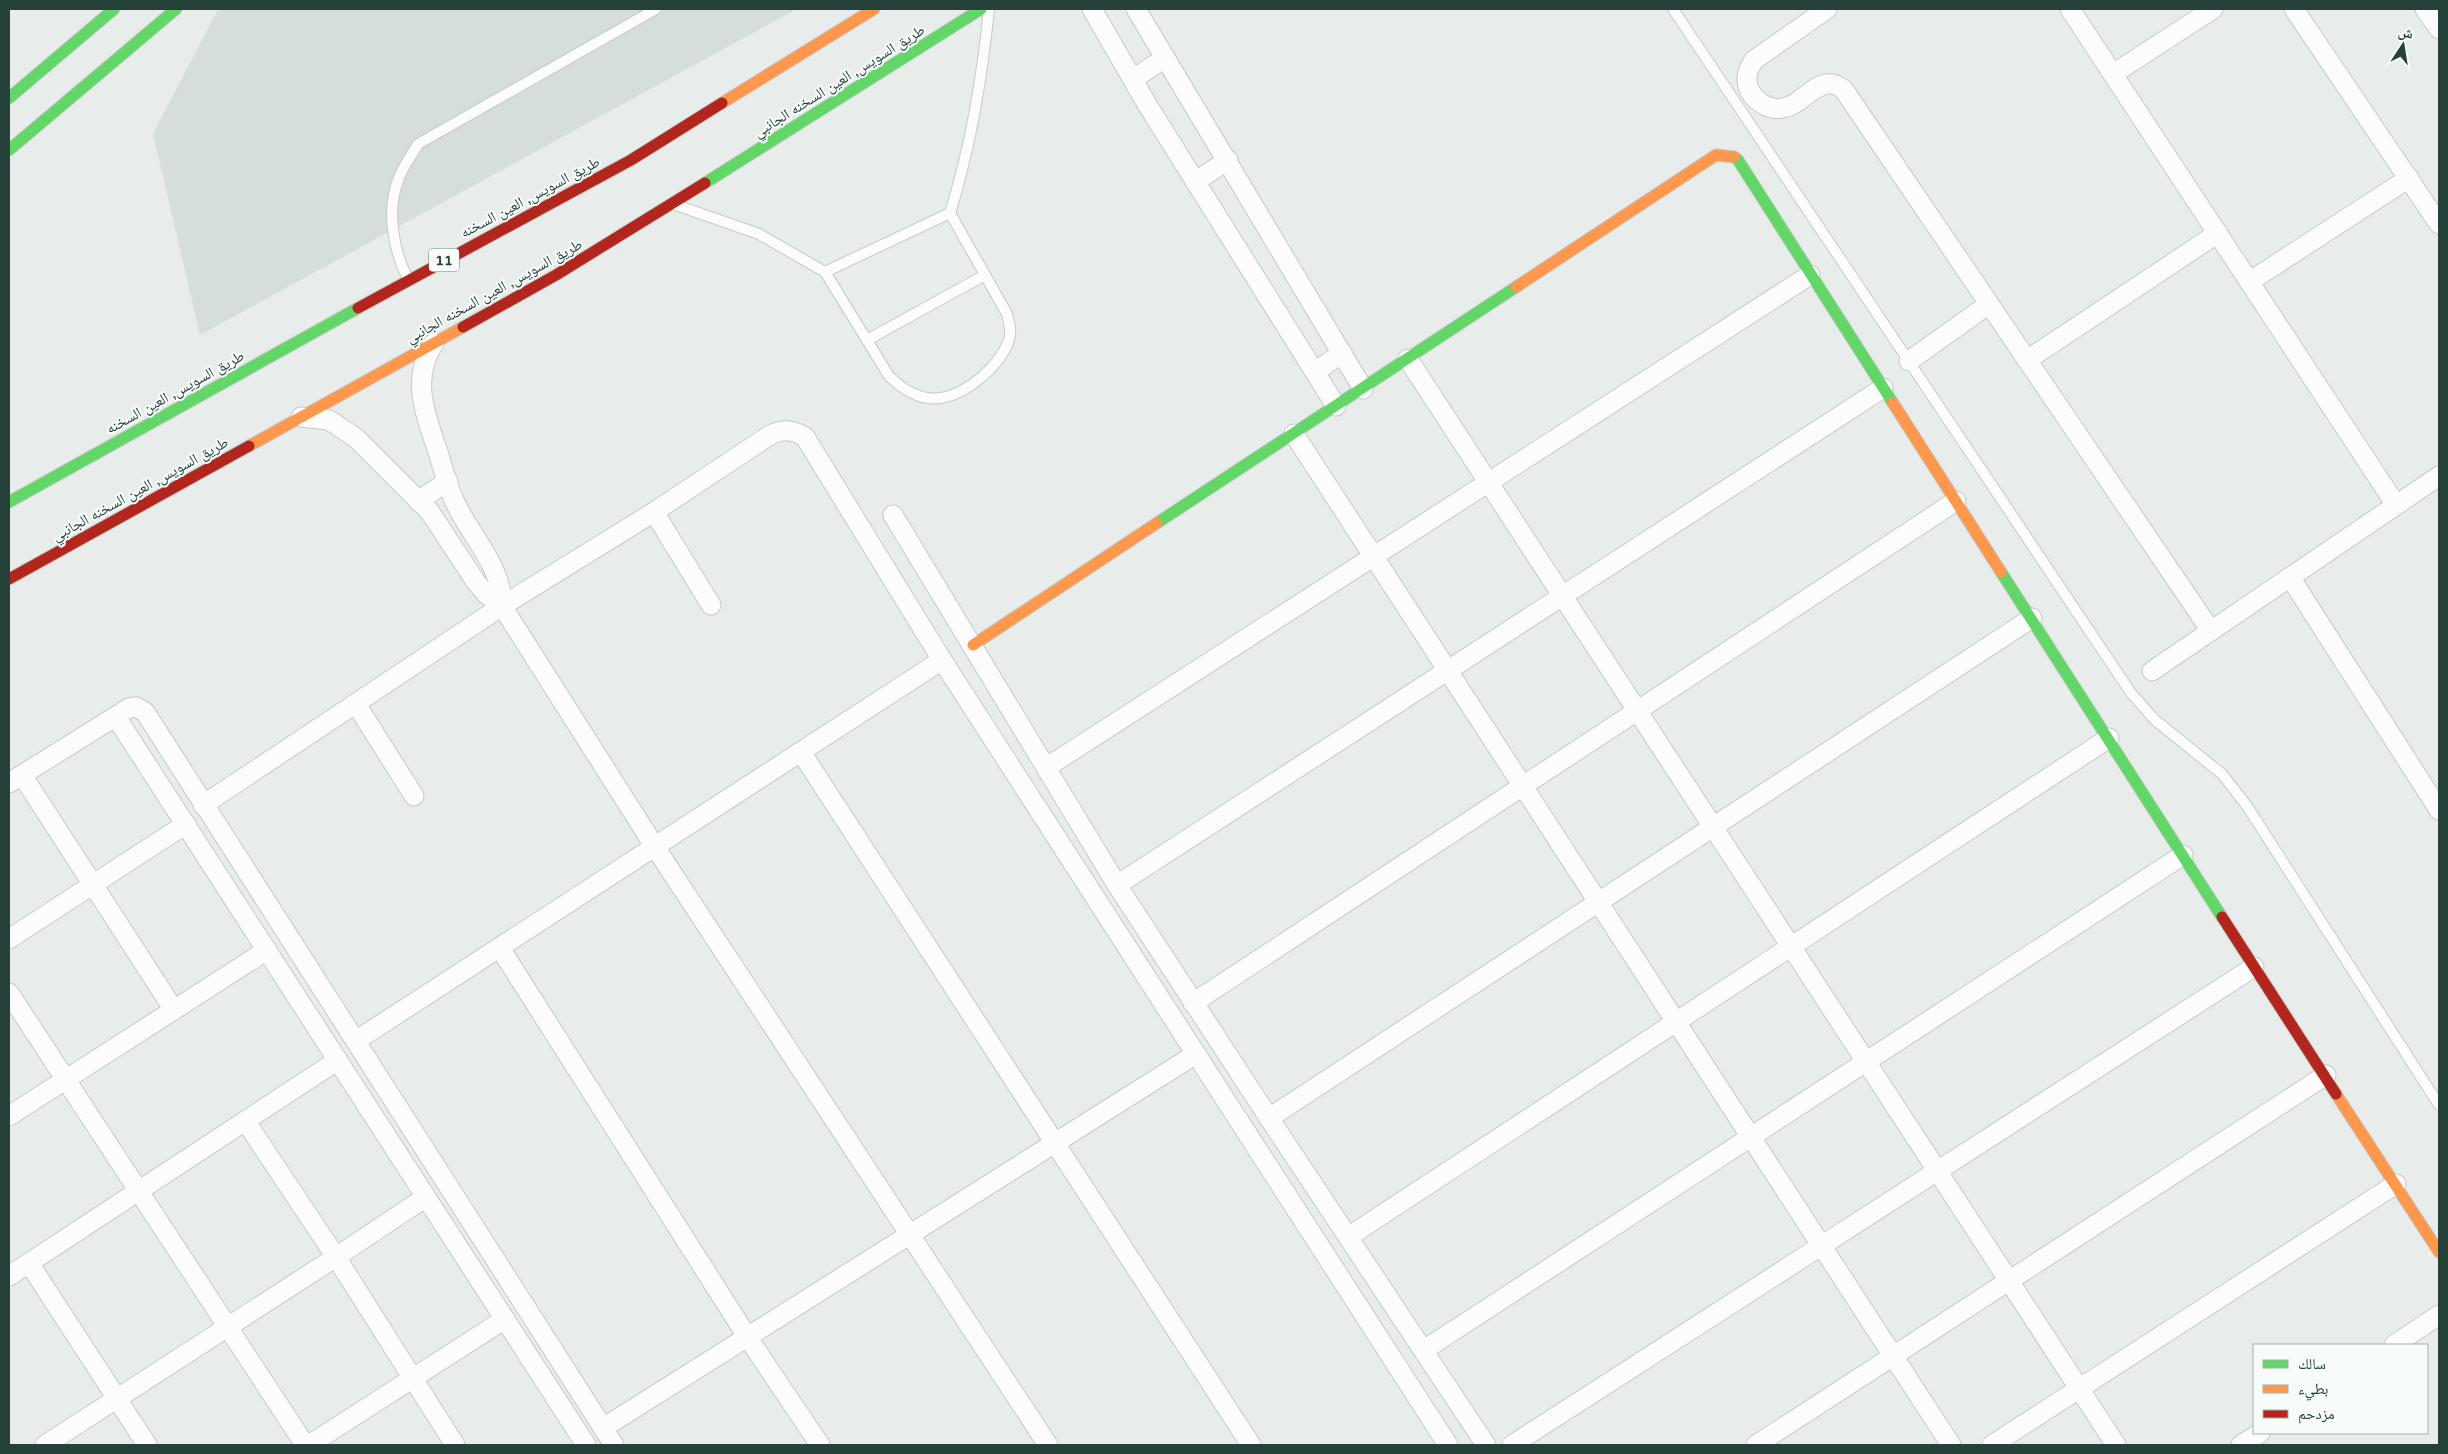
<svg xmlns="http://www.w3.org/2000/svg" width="2448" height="1454" viewBox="0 0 2448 1454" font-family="'Varela Round','Noto Naskh Arabic',sans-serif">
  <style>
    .built { fill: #d6dedb }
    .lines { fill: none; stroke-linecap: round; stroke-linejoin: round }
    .lane-casing { stroke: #c5cac8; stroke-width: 12 }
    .street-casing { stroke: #c5cac8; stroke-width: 21 }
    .fast-casing { stroke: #c3cbc8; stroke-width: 13 }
    .slow-casing { stroke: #c3cbc8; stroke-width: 13 }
    .jam-casing { stroke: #c3cbc8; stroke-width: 13 }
    .lane { stroke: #fcfcfc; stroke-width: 10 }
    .street { stroke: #fcfcfc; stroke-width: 19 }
    .fast { stroke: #63d668; stroke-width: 11 }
    .slow { stroke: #ff974d; stroke-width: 11 }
    .jam { stroke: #b3261e; stroke-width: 11 }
    .labels { text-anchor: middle; stroke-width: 4; stroke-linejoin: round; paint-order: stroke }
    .shield { fill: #f7fbf9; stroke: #637a73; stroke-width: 1 }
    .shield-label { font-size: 14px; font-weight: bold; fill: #24423a }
    .street-label { font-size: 15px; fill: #24423a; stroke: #f7fbf9 }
  </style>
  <rect width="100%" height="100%" fill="#e8edeb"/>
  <path class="built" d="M 218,9 L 797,9 L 200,335 L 153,134 Z"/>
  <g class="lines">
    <g class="lane-casing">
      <g id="lane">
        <path d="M 1673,9 L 2131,693 L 2155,720 L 2222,774 L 2247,806 L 2439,1105"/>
        <path d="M 676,205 L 759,234 L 825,272 L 950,213 C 971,146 982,79 989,9"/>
        <path d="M 825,272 L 889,376 C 902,389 920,401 941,398 C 967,394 1000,366 1009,340 C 1012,332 1009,322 1007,314 L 950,213"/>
        <path d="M 408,279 C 393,250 386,209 399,178 C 403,166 412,155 418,144 L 656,9"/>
        <path d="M 867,340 L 985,275"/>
      </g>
    </g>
    <g class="street-casing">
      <g id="street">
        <path d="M 1092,9 L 1148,106 L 1336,406"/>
        <path d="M 1136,9 L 1363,389"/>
        <path d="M 1827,9 L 1754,60 C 1750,66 1746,73 1747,81 C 1749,99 1769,113 1787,107 C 1801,103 1812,86 1827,84 C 1834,83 1839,86 1844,90 L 2211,631"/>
        <path d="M 2070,9 L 2396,505"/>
        <path d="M 2294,9 L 2439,224"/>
        <path d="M 2425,9 L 2439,29"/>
        <path d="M 2113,74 L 2213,9"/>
        <path d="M 1133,79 L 1165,58"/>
        <path d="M 1196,181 L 1228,160"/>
        <path d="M 2249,282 L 2409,178"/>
        <path d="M 434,343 C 410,380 426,415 438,452 C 443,468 447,485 454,500 C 469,535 503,566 502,606"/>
        <path d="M 1408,359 L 2116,1445"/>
        <path d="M 2027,360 L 2218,233"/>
        <path d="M 1909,361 L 1989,304"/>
        <path d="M 1315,372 L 1342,353"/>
        <path d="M 301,417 L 329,420 L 356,438 L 430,512 L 476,582 L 486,594 L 502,606 L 655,847 L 1048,1445"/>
        <path d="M 1294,434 L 1951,1445"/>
        <path d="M 418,501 L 448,481"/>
        <path d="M 654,512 L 711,605"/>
        <path d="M 893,515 L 1117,885 L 1269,1118 L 1486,1445"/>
        <path d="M 2290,577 L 2439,810"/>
        <path d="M 2152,671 L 2439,476"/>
        <path d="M 356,704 L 414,796"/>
        <path d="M 116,717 L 586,1445"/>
        <path d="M 801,752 L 1251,1445"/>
        <path d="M 1047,767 L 1810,275"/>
        <path d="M 22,775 L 174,1010"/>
        <path d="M 9,783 L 129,708 L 136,707 L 145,712 L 614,1445"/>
        <path d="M 203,805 L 502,606 L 654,512 L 770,435 C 783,429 792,429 805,437 L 942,660 L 1448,1445"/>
        <path d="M 1117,885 L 1883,388"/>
        <path d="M 9,939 L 186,824"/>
        <path d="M 500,948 L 748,1338 L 820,1445"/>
        <path d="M 9,993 L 305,1445"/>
        <path d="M 1193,1003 L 1956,501"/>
        <path d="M 357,1040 L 942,660"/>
        <path d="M 9,1116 L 267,950"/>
        <path d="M 1269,1118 L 2032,618"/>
        <path d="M 246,1122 L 336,1257 L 455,1445"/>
        <path d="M 1348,1237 L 2109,738"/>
        <path d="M 29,1263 L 147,1445"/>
        <path d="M 9,1276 L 338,1060"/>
        <path d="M 2394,1345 L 2439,1315"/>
        <path d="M 1424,1350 L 2183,855"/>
        <path d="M 603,1428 L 1196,1054"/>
        <path d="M 45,1445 L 336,1257 L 426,1197"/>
        <path d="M 309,1445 L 505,1319"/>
        <path d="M 1512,1445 L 2254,967"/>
        <path d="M 1756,1445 L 2326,1075"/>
        <path d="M 1992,1445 L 2396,1184"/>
        <path d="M 2241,1445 L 2260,1433"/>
      </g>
    </g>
    <g class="fast-casing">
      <g id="fast">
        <path d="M 9,98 L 114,9"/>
        <path d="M 9,150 L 176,9"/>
        <path d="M 1734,157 L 1738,160 L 1893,403"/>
        <path d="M 705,183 L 981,9"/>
        <path d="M 9,502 L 358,308"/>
        <path d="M 1157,523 L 1516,287"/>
        <path d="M 2001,572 L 2222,917"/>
      </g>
    </g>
    <g class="slow-casing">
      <g id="slow">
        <path d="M 722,103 L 874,9"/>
        <path d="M 1516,287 L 1716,155 L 1734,157"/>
        <path d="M 1893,403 L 2001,572"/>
        <path d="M 249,446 L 463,327"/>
        <path d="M 973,645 L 1157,523"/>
        <path d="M 2336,1094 L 2439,1252"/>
      </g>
    </g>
    <g class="jam-casing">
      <g id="jam">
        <path d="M 358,308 L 631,160 L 722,103"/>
        <path d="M 463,327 L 556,275 L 705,183"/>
        <path d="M 9,579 L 249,446"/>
        <path d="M 2222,917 L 2336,1094"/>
      </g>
    </g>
    <use href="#lane" class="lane"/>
    <use href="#street" class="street"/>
    <use href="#fast" class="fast"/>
    <use href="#slow" class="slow"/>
    <use href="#jam" class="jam"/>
  </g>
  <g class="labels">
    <rect class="shield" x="429" y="248.5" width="30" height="23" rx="4"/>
    <g class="shield-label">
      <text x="444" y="265">11</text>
    </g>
    <g class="street-label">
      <text transform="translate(839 81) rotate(-32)" y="5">طريق السويس, العين السخنه الجانبي</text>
      <text transform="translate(530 197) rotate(-28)" y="5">طريق السويس, العين السخنه</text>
      <text transform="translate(494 291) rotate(-29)" y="5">طريق السويس, العين السخنه الجانبي</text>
      <text transform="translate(175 392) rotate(-29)" y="5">طريق السويس, العين السخنه</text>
      <text transform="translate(140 489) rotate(-29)" y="5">طريق السويس, العين السخنه الجانبي</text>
    </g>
  </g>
  <rect width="2448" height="1454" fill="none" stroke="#24423a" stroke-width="20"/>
  <rect x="2253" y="1344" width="175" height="90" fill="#f7fbf9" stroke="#a3b1ad"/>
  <rect x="2263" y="1360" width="25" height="8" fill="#63d668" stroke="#a3b1ad"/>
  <text x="2298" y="1369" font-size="15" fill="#24423a">سالك</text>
  <rect x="2263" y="1385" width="25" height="8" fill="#ff974d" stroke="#a3b1ad"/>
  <text x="2298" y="1394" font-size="15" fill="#24423a">بطيء</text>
  <rect x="2263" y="1410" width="25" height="8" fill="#b3261e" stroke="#a3b1ad"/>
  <text x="2298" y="1419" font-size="15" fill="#24423a">مزدحم</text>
  <g transform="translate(2403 45) rotate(12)" stroke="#f7fbf9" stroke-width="4" paint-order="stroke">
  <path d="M0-4L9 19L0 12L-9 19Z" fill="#24423a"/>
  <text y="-8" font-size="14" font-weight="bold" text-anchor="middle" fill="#24423a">ش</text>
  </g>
</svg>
